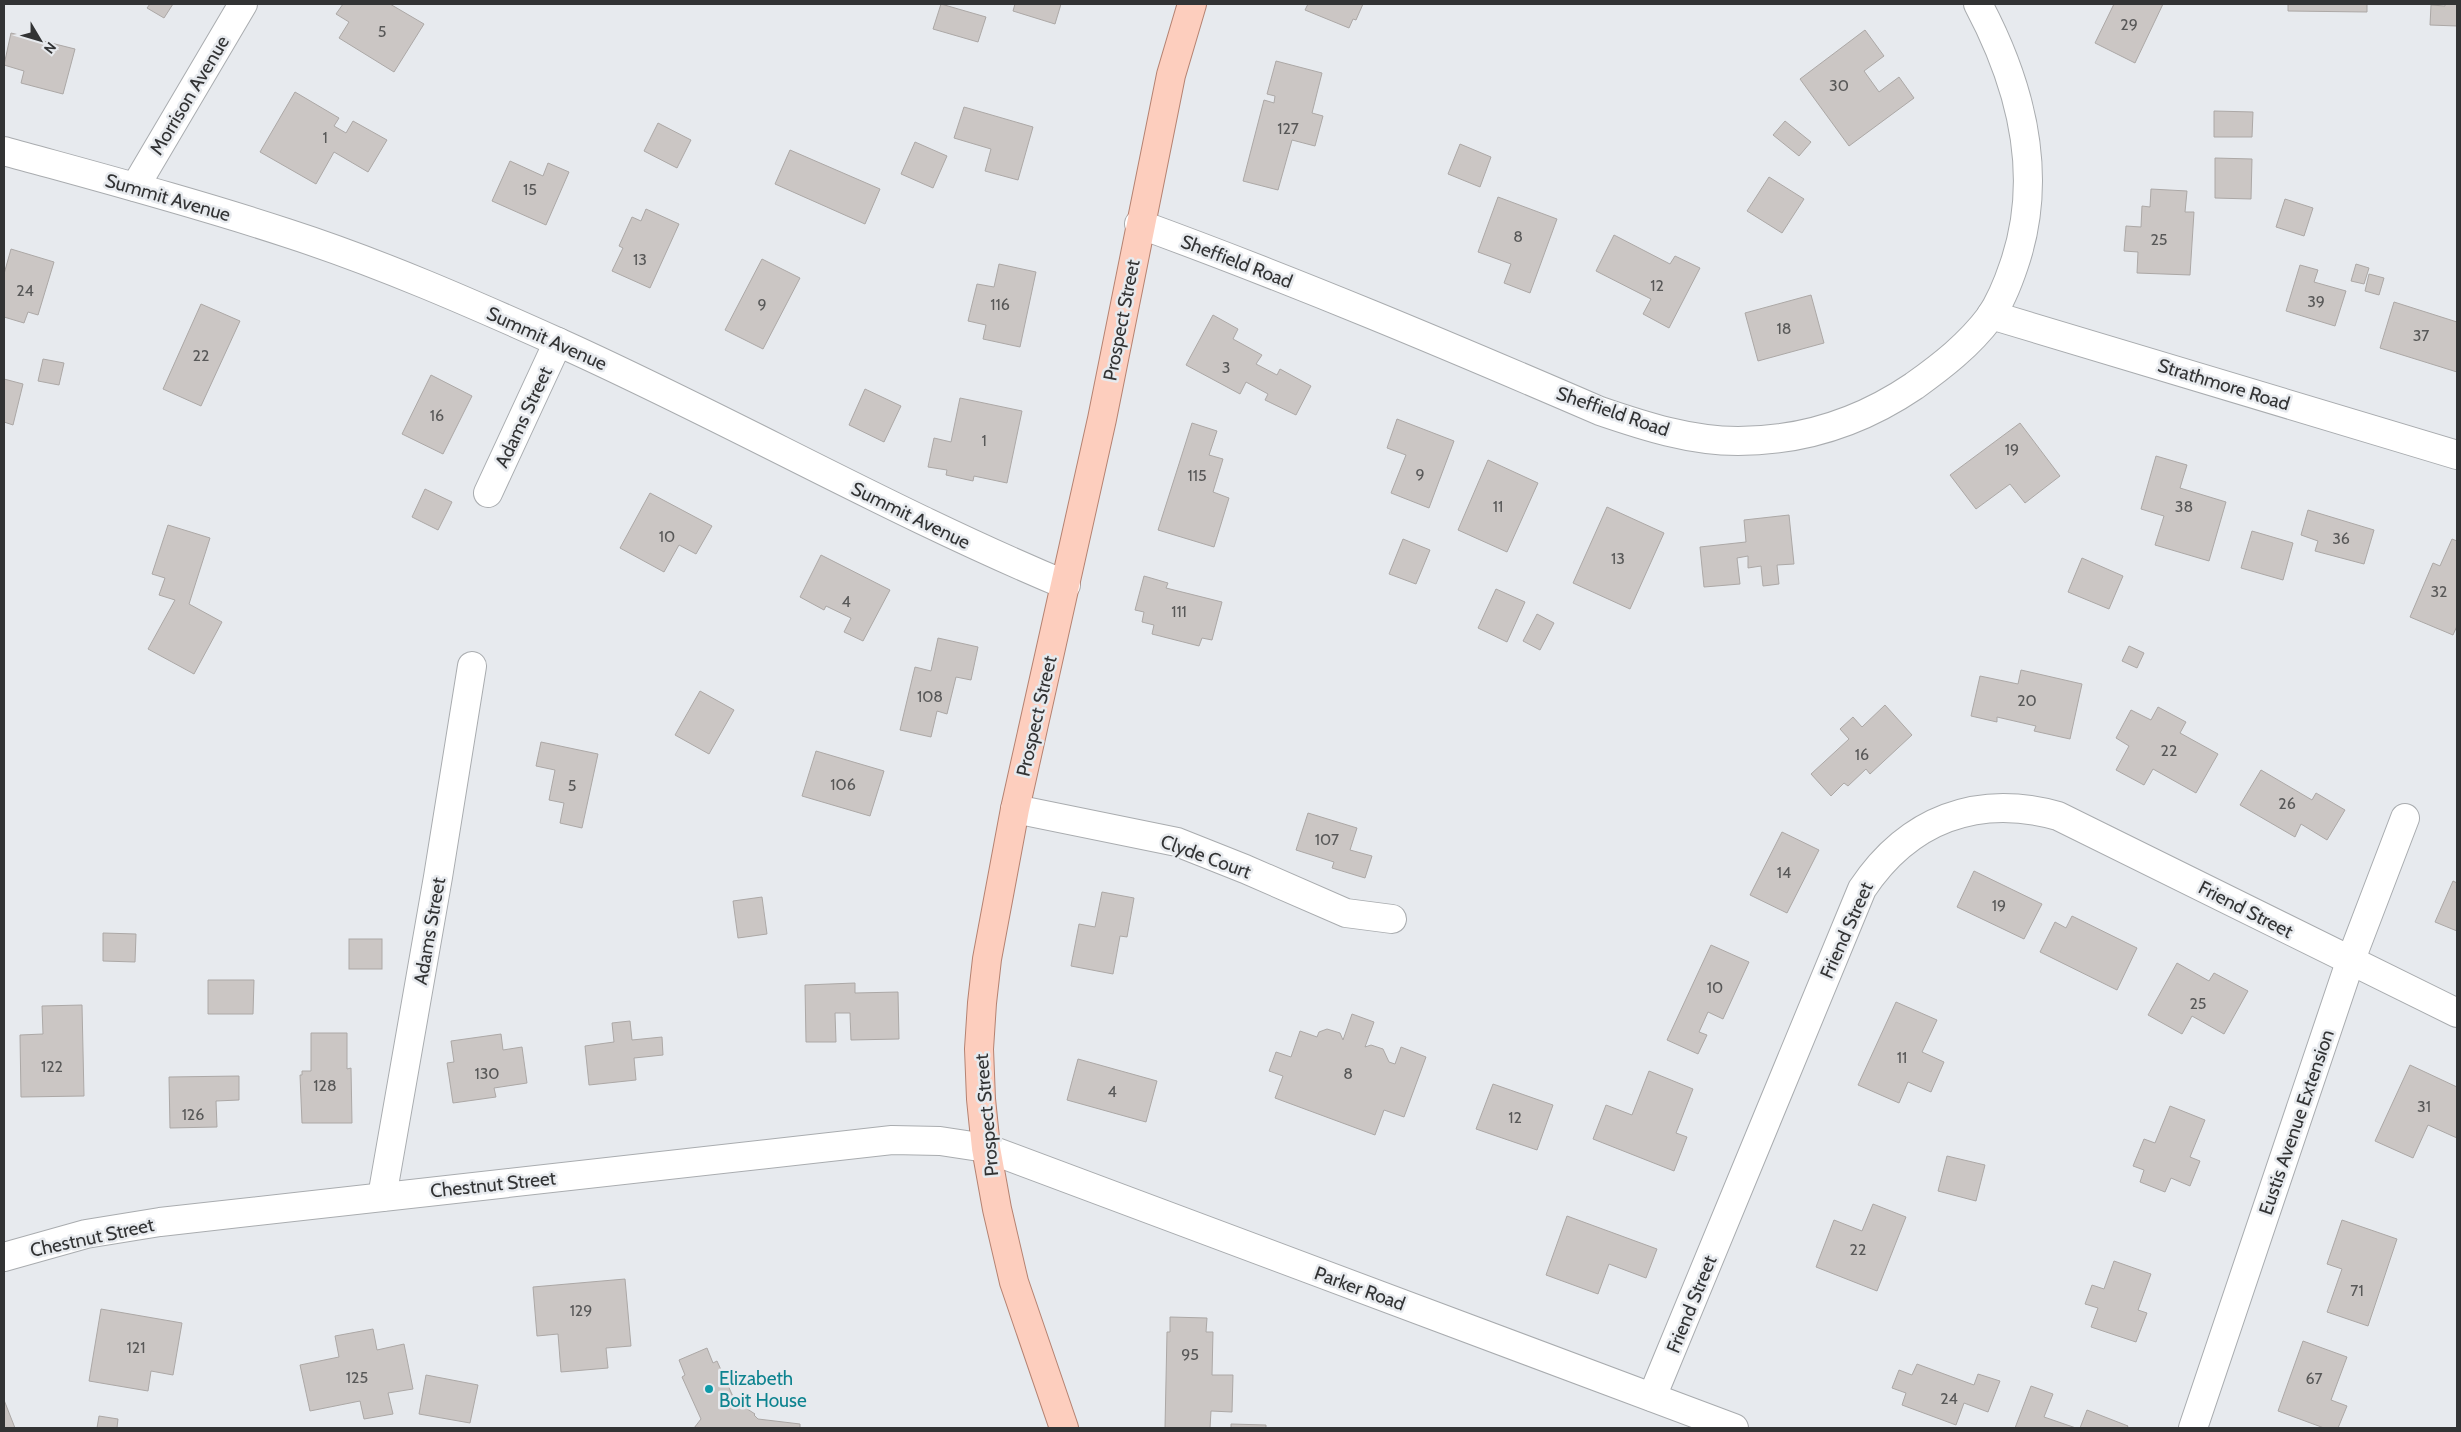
<svg xmlns="http://www.w3.org/2000/svg" width="2461" height="1432" viewBox="0 0 2461 1432" font-family="Cabin,sans-serif">
  <style>
    .building { fill: #cbc6c4; stroke: #aca8a6 }
    .lines { fill: none; stroke-linecap: round; stroke-linejoin: round }
    .minor-casing { stroke: #a9acaf; stroke-width: 30 }
    .major-casing { stroke: #b58271; stroke-width: 30 }
    .minor { stroke: #fff; stroke-width: 28 }
    .major { stroke: #fdcebe; stroke-width: 28 }
    .culture-dot { fill: #0f9aa8; stroke: #e7eaee; stroke-width: 2 }
    .labels { text-anchor: middle; stroke-width: 5; stroke-linejoin: round; paint-order: stroke }
    .number-label { font-size: 16px; fill: #585858 }
    .street-label { font-size: 19px; fill: #323334; stroke: #e7eaee }
    .culture-label { font-size: 19px; fill: #0d838f; stroke: #e7eaee; text-anchor: start }
  </style>
  <rect width="100%" height="100%" fill="#e7eaee"/>
  <g class="building">
    <path d="M 150,4 L 173,4 L 164,18 L 147,8 Z"/>
    <path d="M 343,4 L 390,4 L 424,24 L 394,72 L 339,38 L 349,22 L 336,14 Z"/>
    <path d="M 941,4 L 986,17 L 978,42 L 933,29 Z"/>
    <path d="M 1015,4 L 1061,4 L 1055,24 L 1013,11 Z"/>
    <path d="M 1308,4 L 1363,4 L 1356,20 L 1353,19 L 1349,28 L 1305,10 Z"/>
    <path d="M 2114,4 L 2163,4 L 2135,63 L 2095,43 Z"/>
    <path d="M 2288,4 L 2367,4 L 2367,12 L 2288,11 Z"/>
    <path d="M 2445,4 L 2457,4 L 2457,26 L 2430,25 L 2431,5 L 2445,6 Z"/>
    <path d="M 1865,30 L 1884,56 L 1864,71 L 1879,92 L 1899,77 L 1914,98 L 1849,146 L 1800,79 Z"/>
    <path d="M 11,33 L 75,49 L 63,94 L 21,83 L 24,71 L 4,65 Z"/>
    <path d="M 1276,61 L 1322,73 L 1312,113 L 1323,116 L 1315,146 L 1292,140 L 1278,190 L 1243,181 L 1264,100 L 1274,103 L 1275,96 L 1267,94 Z"/>
    <path d="M 295,92 L 339,118 L 334,126 L 346,133 L 353,121 L 387,140 L 368,172 L 334,152 L 316,184 L 260,152 Z"/>
    <path d="M 964,107 L 1033,127 L 1018,180 L 985,171 L 991,149 L 954,138 Z"/>
    <path d="M 2214,111 L 2253,112 L 2252,137 L 2214,137 Z"/>
    <path d="M 1785,121 L 1811,142 L 1799,156 L 1773,135 Z"/>
    <path d="M 658,123 L 691,140 L 677,168 L 644,151 Z"/>
    <path d="M 915,142 L 947,156 L 933,188 L 901,174 Z"/>
    <path d="M 1460,144 L 1491,157 L 1480,187 L 1448,174 Z"/>
    <path d="M 790,150 L 880,189 L 865,224 L 775,184 Z"/>
    <path d="M 2215,158 L 2252,159 L 2251,199 L 2215,198 Z"/>
    <path d="M 510,161 L 543,176 L 548,163 L 569,172 L 546,225 L 492,201 Z"/>
    <path d="M 1769,177 L 1804,199 L 1782,233 L 1747,211 Z"/>
    <path d="M 2151,189 L 2187,191 L 2185,212 L 2194,212 L 2190,275 L 2137,273 L 2138,252 L 2124,251 L 2126,226 L 2141,227 L 2142,206 L 2150,207 Z"/>
    <path d="M 1498,197 L 1557,219 L 1530,293 L 1504,283 L 1511,264 L 1478,252 Z"/>
    <path d="M 2285,199 L 2313,208 L 2304,236 L 2276,227 Z"/>
    <path d="M 646,209 L 679,224 L 650,288 L 612,271 L 623,248 L 619,246 L 632,217 L 641,221 Z"/>
    <path d="M 1614,235 L 1670,264 L 1675,256 L 1700,268 L 1669,328 L 1643,314 L 1651,299 L 1596,271 Z"/>
    <path d="M 11,249 L 54,262 L 38,315 L 28,312 L 24,323 L 4,317 L 4,274 Z"/>
    <path d="M 762,259 L 800,278 L 763,349 L 725,330 Z"/>
    <path d="M 999,264 L 1036,272 L 1020,347 L 983,339 L 986,325 L 968,321 L 977,284 L 994,287 Z"/>
    <path d="M 2356,264 L 2369,268 L 2364,284 L 2351,281 Z"/>
    <path d="M 2300,265 L 2318,270 L 2314,282 L 2346,291 L 2335,326 L 2286,311 Z"/>
    <path d="M 2369,274 L 2384,278 L 2379,295 L 2365,291 Z"/>
    <path d="M 1811,295 L 1824,343 L 1758,361 L 1745,313 Z"/>
    <path d="M 2394,302 L 2457,322 L 2457,372 L 2380,348 Z"/>
    <path d="M 201,304 L 240,321 L 201,406 L 163,389 Z"/>
    <path d="M 1213,315 L 1238,329 L 1233,339 L 1262,355 L 1256,364 L 1277,375 L 1280,369 L 1311,386 L 1296,415 L 1265,400 L 1268,394 L 1246,382 L 1240,394 L 1186,365 Z"/>
    <path d="M 43,359 L 64,363 L 59,385 L 38,381 Z"/>
    <path d="M 431,375 L 472,396 L 443,454 L 402,434 Z"/>
    <path d="M 4,379 L 23,384 L 13,425 L 4,422 Z"/>
    <path d="M 865,389 L 901,406 L 884,442 L 849,425 Z"/>
    <path d="M 960,398 L 1022,411 L 1007,483 L 974,476 L 973,481 L 946,475 L 947,470 L 928,467 L 934,438 L 951,442 Z"/>
    <path d="M 1397,419 L 1454,441 L 1429,508 L 1391,493 L 1406,455 L 1387,448 Z"/>
    <path d="M 1192,423 L 1217,431 L 1209,455 L 1223,459 L 1213,492 L 1229,498 L 1214,547 L 1158,530 Z"/>
    <path d="M 2020,423 L 2060,476 L 2025,503 L 2010,484 L 1976,509 L 1950,475 Z"/>
    <path d="M 2156,456 L 2187,465 L 2180,488 L 2226,502 L 2209,561 L 2155,545 L 2164,516 L 2141,509 Z"/>
    <path d="M 1488,460 L 1538,483 L 1507,552 L 1458,530 Z"/>
    <path d="M 425,489 L 452,502 L 438,530 L 412,517 Z"/>
    <path d="M 650,493 L 712,526 L 696,554 L 679,545 L 664,572 L 620,548 Z"/>
    <path d="M 1607,507 L 1664,533 L 1630,609 L 1573,583 Z"/>
    <path d="M 2308,510 L 2374,530 L 2364,564 L 2315,551 L 2318,541 L 2301,535 Z"/>
    <path d="M 1789,515 L 1794,564 L 1777,565 L 1779,584 L 1763,586 L 1761,566 L 1748,568 L 1748,556 L 1737,558 L 1740,584 L 1704,587 L 1700,547 L 1746,542 L 1744,520 Z"/>
    <path d="M 168,525 L 210,538 L 189,604 L 222,622 L 194,674 L 148,649 L 175,600 L 159,595 L 165,578 L 152,574 Z"/>
    <path d="M 2252,531 L 2293,543 L 2283,580 L 2241,568 Z"/>
    <path d="M 1403,539 L 1430,550 L 1416,584 L 1389,574 Z"/>
    <path d="M 2452,539 L 2457,541 L 2457,626 L 2453,635 L 2410,617 L 2433,563 L 2440,566 Z"/>
    <path d="M 821,555 L 890,590 L 863,641 L 844,632 L 851,618 L 826,606 L 824,610 L 800,597 Z"/>
    <path d="M 2082,558 L 2123,576 L 2109,609 L 2068,592 Z"/>
    <path d="M 1144,576 L 1168,583 L 1166,588 L 1222,602 L 1212,640 L 1202,638 L 1199,646 L 1152,634 L 1154,625 L 1142,622 L 1144,612 L 1135,610 Z"/>
    <path d="M 1496,589 L 1525,602 L 1507,642 L 1478,628 Z"/>
    <path d="M 1537,614 L 1554,623 L 1540,650 L 1523,641 Z"/>
    <path d="M 938,638 L 978,647 L 971,680 L 956,677 L 947,714 L 937,711 L 931,737 L 900,730 L 915,667 L 931,671 Z"/>
    <path d="M 2129,646 L 2144,653 L 2137,668 L 2122,661 Z"/>
    <path d="M 2021,670 L 2082,684 L 2070,739 L 2034,731 L 2036,726 L 1997,717 L 1997,722 L 1971,716 L 1980,676 L 2018,684 Z"/>
    <path d="M 700,691 L 734,710 L 709,754 L 675,735 Z"/>
    <path d="M 1885,705 L 1912,735 L 1870,774 L 1866,769 L 1848,786 L 1844,783 L 1831,796 L 1811,774 L 1849,739 L 1840,729 L 1853,717 L 1862,727 Z"/>
    <path d="M 2158,707 L 2186,722 L 2180,733 L 2218,754 L 2196,793 L 2153,769 L 2144,785 L 2116,770 L 2129,746 L 2116,738 L 2131,710 L 2151,720 Z"/>
    <path d="M 541,742 L 598,754 L 582,828 L 560,823 L 564,803 L 549,800 L 555,770 L 536,766 Z"/>
    <path d="M 816,751 L 884,771 L 870,816 L 802,796 Z"/>
    <path d="M 2261,770 L 2312,800 L 2316,793 L 2345,810 L 2327,840 L 2301,824 L 2295,837 L 2240,805 Z"/>
    <path d="M 1308,813 L 1357,828 L 1350,850 L 1372,856 L 1365,878 L 1332,868 L 1334,862 L 1296,850 Z"/>
    <path d="M 1782,832 L 1819,850 L 1787,913 L 1750,895 Z"/>
    <path d="M 1974,871 L 2042,904 L 2024,939 L 1957,907 Z"/>
    <path d="M 2453,881 L 2457,883 L 2457,931 L 2435,922 Z"/>
    <path d="M 1102,892 L 1134,898 L 1127,937 L 1120,936 L 1113,974 L 1071,966 L 1079,924 L 1095,927 Z"/>
    <path d="M 762,897 L 767,934 L 738,938 L 733,901 Z"/>
    <path d="M 2072,916 L 2137,948 L 2117,990 L 2040,952 L 2055,922 L 2066,928 Z"/>
    <path d="M 103,933 L 136,934 L 135,962 L 103,961 Z"/>
    <rect x="349" y="939" width="33" height="30"/>
    <path d="M 1711,945 L 1749,962 L 1723,1019 L 1708,1012 L 1699,1032 L 1707,1035 L 1698,1054 L 1667,1040 Z"/>
    <path d="M 2177,963 L 2209,981 L 2214,973 L 2248,991 L 2224,1034 L 2192,1016 L 2182,1034 L 2148,1015 Z"/>
    <path d="M 208,980 L 254,980 L 253,1014 L 208,1014 Z"/>
    <path d="M 855,983 L 855,993 L 898,992 L 899,1039 L 851,1040 L 850,1013 L 835,1013 L 836,1042 L 806,1042 L 805,985 Z"/>
    <path d="M 1896,1002 L 1937,1020 L 1922,1052 L 1944,1062 L 1931,1092 L 1908,1082 L 1899,1103 L 1858,1085 Z"/>
    <path d="M 82,1005 L 84,1096 L 21,1097 L 20,1035 L 43,1034 L 42,1006 Z"/>
    <path d="M 1352,1014 L 1374,1022 L 1365,1047 L 1371,1045 L 1383,1049 L 1389,1062 L 1395,1064 L 1401,1047 L 1426,1057 L 1404,1117 L 1384,1110 L 1375,1135 L 1275,1098 L 1283,1076 L 1269,1071 L 1276,1052 L 1291,1057 L 1300,1031 L 1317,1037 L 1319,1032 L 1327,1029 L 1340,1033 L 1343,1040 Z"/>
    <path d="M 630,1021 L 632,1040 L 662,1037 L 663,1055 L 634,1058 L 636,1080 L 589,1085 L 585,1046 L 614,1042 L 612,1023 Z"/>
    <path d="M 311,1033 L 347,1033 L 347,1069 L 351,1068 L 352,1123 L 302,1123 L 300,1075 L 302,1075 L 302,1071 L 311,1071 Z"/>
    <path d="M 501,1034 L 503,1050 L 522,1047 L 527,1083 L 494,1088 L 496,1097 L 453,1103 L 447,1063 L 454,1062 L 451,1041 Z"/>
    <path d="M 1078,1059 L 1157,1081 L 1146,1122 L 1067,1100 Z"/>
    <path d="M 2410,1065 L 2457,1087 L 2457,1138 L 2428,1125 L 2413,1158 L 2375,1141 Z"/>
    <path d="M 1649,1071 L 1693,1089 L 1676,1133 L 1687,1137 L 1674,1171 L 1593,1139 L 1606,1105 L 1632,1115 Z"/>
    <path d="M 239,1076 L 239,1100 L 216,1101 L 217,1127 L 170,1128 L 169,1077 Z"/>
    <path d="M 1493,1084 L 1553,1105 L 1537,1150 L 1476,1129 Z"/>
    <path d="M 2170,1106 L 2205,1120 L 2190,1157 L 2200,1161 L 2190,1186 L 2171,1178 L 2165,1192 L 2140,1182 L 2144,1170 L 2133,1166 L 2144,1139 L 2155,1143 Z"/>
    <path d="M 1947,1156 L 1985,1165 L 1976,1201 L 1938,1191 Z"/>
    <path d="M 1873,1204 L 1906,1217 L 1877,1291 L 1816,1267 L 1834,1220 L 1862,1231 Z"/>
    <path d="M 1567,1216 L 1657,1249 L 1646,1278 L 1609,1264 L 1598,1294 L 1546,1275 Z"/>
    <path d="M 2342,1220 L 2397,1239 L 2368,1326 L 2327,1312 L 2342,1269 L 2327,1264 Z"/>
    <path d="M 2114,1261 L 2151,1274 L 2138,1310 L 2147,1313 L 2136,1342 L 2091,1327 L 2098,1308 L 2085,1304 L 2092,1285 L 2104,1289 Z"/>
    <path d="M 625,1279 L 631,1346 L 606,1348 L 608,1368 L 561,1372 L 558,1334 L 537,1336 L 533,1287 Z"/>
    <path d="M 101,1309 L 182,1323 L 173,1375 L 151,1371 L 148,1391 L 89,1381 Z"/>
    <path d="M 1170,1317 L 1207,1318 L 1206,1332 L 1213,1332 L 1212,1375 L 1233,1375 L 1232,1412 L 1211,1411 L 1210,1428 L 1165,1428 L 1167,1332 L 1170,1332 Z"/>
    <path d="M 373,1329 L 377,1350 L 404,1344 L 413,1389 L 388,1393 L 393,1414 L 364,1419 L 360,1401 L 310,1411 L 300,1365 L 339,1357 L 335,1336 Z"/>
    <path d="M 2303,1341 L 2347,1357 L 2331,1400 L 2347,1406 L 2338,1428 L 2324,1428 L 2278,1411 Z"/>
    <path d="M 707,1348 L 713,1363 L 717,1361 L 735,1401 L 755,1414 L 754,1415 L 758,1419 L 800,1424 L 800,1428 L 804,1428 L 694,1428 L 701,1419 L 682,1377 L 685,1375 L 679,1360 Z"/>
    <path d="M 1917,1364 L 1974,1385 L 1978,1374 L 2000,1381 L 1988,1412 L 1964,1403 L 1956,1425 L 1902,1405 L 1906,1393 L 1892,1388 L 1899,1370 L 1912,1375 Z"/>
    <path d="M 426,1375 L 478,1385 L 470,1423 L 419,1414 Z"/>
    <path d="M 2031,1386 L 2053,1394 L 2044,1417 L 2076,1428 L 2015,1428 Z"/>
    <path d="M 4,1400 L 15,1428 L 4,1428 Z"/>
    <path d="M 2087,1410 L 2128,1426 L 2127,1428 L 2080,1428 Z"/>
    <path d="M 99,1416 L 118,1419 L 117,1428 L 97,1428 Z"/>
    <path d="M 1231,1424 L 1266,1425 L 1266,1428 L 1231,1428 Z"/>
  </g>
  <g class="lines">
    <g class="minor-casing">
      <g id="minor">
        <path d="M 4,151 C 98,177 193,202 287,233 C 380,263 471,303 560,343 C 731,420 893,513 1066,585"/>
        <path d="M 135,187 L 243,4"/>
        <path d="M 1139,224 C 1295,281 1447,345 1600,411 C 1644,426 1690,441 1738,441 C 1802,441 1861,422 1914,386 C 1942,366 1969,345 1990,317 C 2001,301 2008,283 2014,265 C 2045,175 2021,85 1978,4"/>
        <path d="M 1991,315 L 2457,455"/>
        <path d="M 488,493 L 558,342"/>
        <path d="M 1015,809 L 1177,842 L 1245,869 L 1346,913 L 1392,919"/>
        <path d="M 382,1197 L 438,877 L 472,666"/>
        <path d="M 4,1257 L 86,1234 L 160,1222 L 892,1140 L 940,1141 L 986,1148 L 1734,1428"/>
        <path d="M 1652,1397 L 1862,889 C 1908,820 1977,793 2058,816 L 2457,1013"/>
        <path d="M 2193,1428 L 2350,962 L 2405,818"/>
      </g>
    </g>
    <g class="major-casing">
      <path id="major" d="M 1064,1428 L 1014,1282 L 997,1209 L 986,1148 L 981,1099 L 979,1049 L 982,1003 L 987,959 L 1015,809 L 1102,419 L 1171,75 L 1192,4"/>
    </g>
    <use href="#minor" class="minor"/>
    <use href="#major" class="major"/>
  </g>
  <circle class="culture-dot" cx="709" cy="1389" r="5"/>
  <g class="labels">
    <g class="number-label">
      <text x="2129" y="30">29</text>
      <text x="382" y="37">5</text>
      <text x="1839" y="91">30</text>
      <text x="1288" y="134">127</text>
      <text x="325" y="143">1</text>
      <text x="530" y="195">15</text>
      <text x="1518" y="242">8</text>
      <text x="2159" y="245">25</text>
      <text x="640" y="265">13</text>
      <text x="1657" y="291">12</text>
      <text x="25" y="296">24</text>
      <text x="2316" y="307">39</text>
      <text x="762" y="310">9</text>
      <text x="1000" y="310">116</text>
      <text x="1784" y="334">18</text>
      <text x="2421" y="341">37</text>
      <text x="201" y="361">22</text>
      <text x="1226" y="373">3</text>
      <text x="437" y="421">16</text>
      <text x="984" y="446">1</text>
      <text x="2012" y="455">19</text>
      <text x="1420" y="480">9</text>
      <text x="1197" y="481">115</text>
      <text x="1498" y="512">11</text>
      <text x="2184" y="512">38</text>
      <text x="667" y="542">10</text>
      <text x="2341" y="544">36</text>
      <text x="1618" y="564">13</text>
      <text x="2439" y="597">32</text>
      <text x="846" y="607">4</text>
      <text x="1179" y="617">111</text>
      <text x="930" y="702">108</text>
      <text x="2027" y="706">20</text>
      <text x="2169" y="756">22</text>
      <text x="1862" y="760">16</text>
      <text x="843" y="790">106</text>
      <text x="572" y="791">5</text>
      <text x="2287" y="809">26</text>
      <text x="1327" y="845">107</text>
      <text x="1784" y="878">14</text>
      <text x="1999" y="911">19</text>
      <text x="1715" y="993">10</text>
      <text x="2198" y="1009">25</text>
      <text x="1902" y="1063">11</text>
      <text x="52" y="1072">122</text>
      <text x="487" y="1079">130</text>
      <text x="1348" y="1079">8</text>
      <text x="325" y="1091">128</text>
      <text x="1112" y="1097">4</text>
      <text x="2424" y="1112">31</text>
      <text x="193" y="1120">126</text>
      <text x="1515" y="1123">12</text>
      <text x="1858" y="1255">22</text>
      <text x="2357" y="1296">71</text>
      <text x="581" y="1316">129</text>
      <text x="136" y="1353">121</text>
      <text x="1190" y="1360">95</text>
      <text x="357" y="1383">125</text>
      <text x="2314" y="1384">67</text>
      <text x="1949" y="1404">24</text>
    </g>
    <g class="street-label">
      <text transform="translate(189 95) rotate(-59)" y="7">Morrison Avenue</text>
      <text transform="translate(168 197) rotate(16)" y="7">Summit Avenue</text>
      <text transform="translate(1237 261) rotate(21)" y="7">Sheffield Road</text>
      <text transform="translate(1121 320) rotate(-79)" y="7">Prospect Street</text>
      <text transform="translate(547 338) rotate(24)" y="7">Summit Avenue</text>
      <text transform="translate(2224 384) rotate(17)" y="7">Strathmore Road</text>
      <text transform="translate(1613 411) rotate(19)" y="7">Sheffield Road</text>
      <text transform="translate(523 417) rotate(-65)" y="7">Adams Street</text>
      <text transform="translate(911 515) rotate(26)" y="7">Summit Avenue</text>
      <text transform="translate(1036 716) rotate(-77)" y="7">Prospect Street</text>
      <text transform="translate(1206 856) rotate(20)" y="7">Clyde Court</text>
      <text transform="translate(2246 909) rotate(27)" y="7">Friend Street</text>
      <text transform="translate(1846 930) rotate(-66)" y="7">Friend Street</text>
      <text transform="translate(429 931) rotate(-80)" y="7">Adams Street</text>
      <text transform="translate(986 1115) rotate(-95)" y="7">Prospect Street</text>
      <text transform="translate(2296 1122) rotate(-71)" y="7">Eustis Avenue Extension</text>
      <text transform="translate(493 1184) rotate(-6)" y="7">Chestnut Street</text>
      <text transform="translate(92 1237) rotate(-12)" y="7">Chestnut Street</text>
      <text transform="translate(1360 1288) rotate(20)" y="7">Parker Road</text>
      <text transform="translate(1691 1304) rotate(-68)" y="7">Friend Street</text>
    </g>
    <g class="culture-label">
      <text x="719" y="1385">Elizabeth<tspan x="719" dy="22">Boit House</tspan></text>
    </g>
  </g>
  <rect width="2461" height="1432" fill="none" stroke="#323334" stroke-width="10"/>
  <g transform="translate(40 40) rotate(128)" stroke="#e7eaee" stroke-width="4" paint-order="stroke">
  <path d="M0-4L9 19L0 12L-9 19Z" fill="#323334"/>
  <text y="-8" font-size="14" font-weight="bold" text-anchor="middle" fill="#323334">N</text>
  </g>
</svg>
